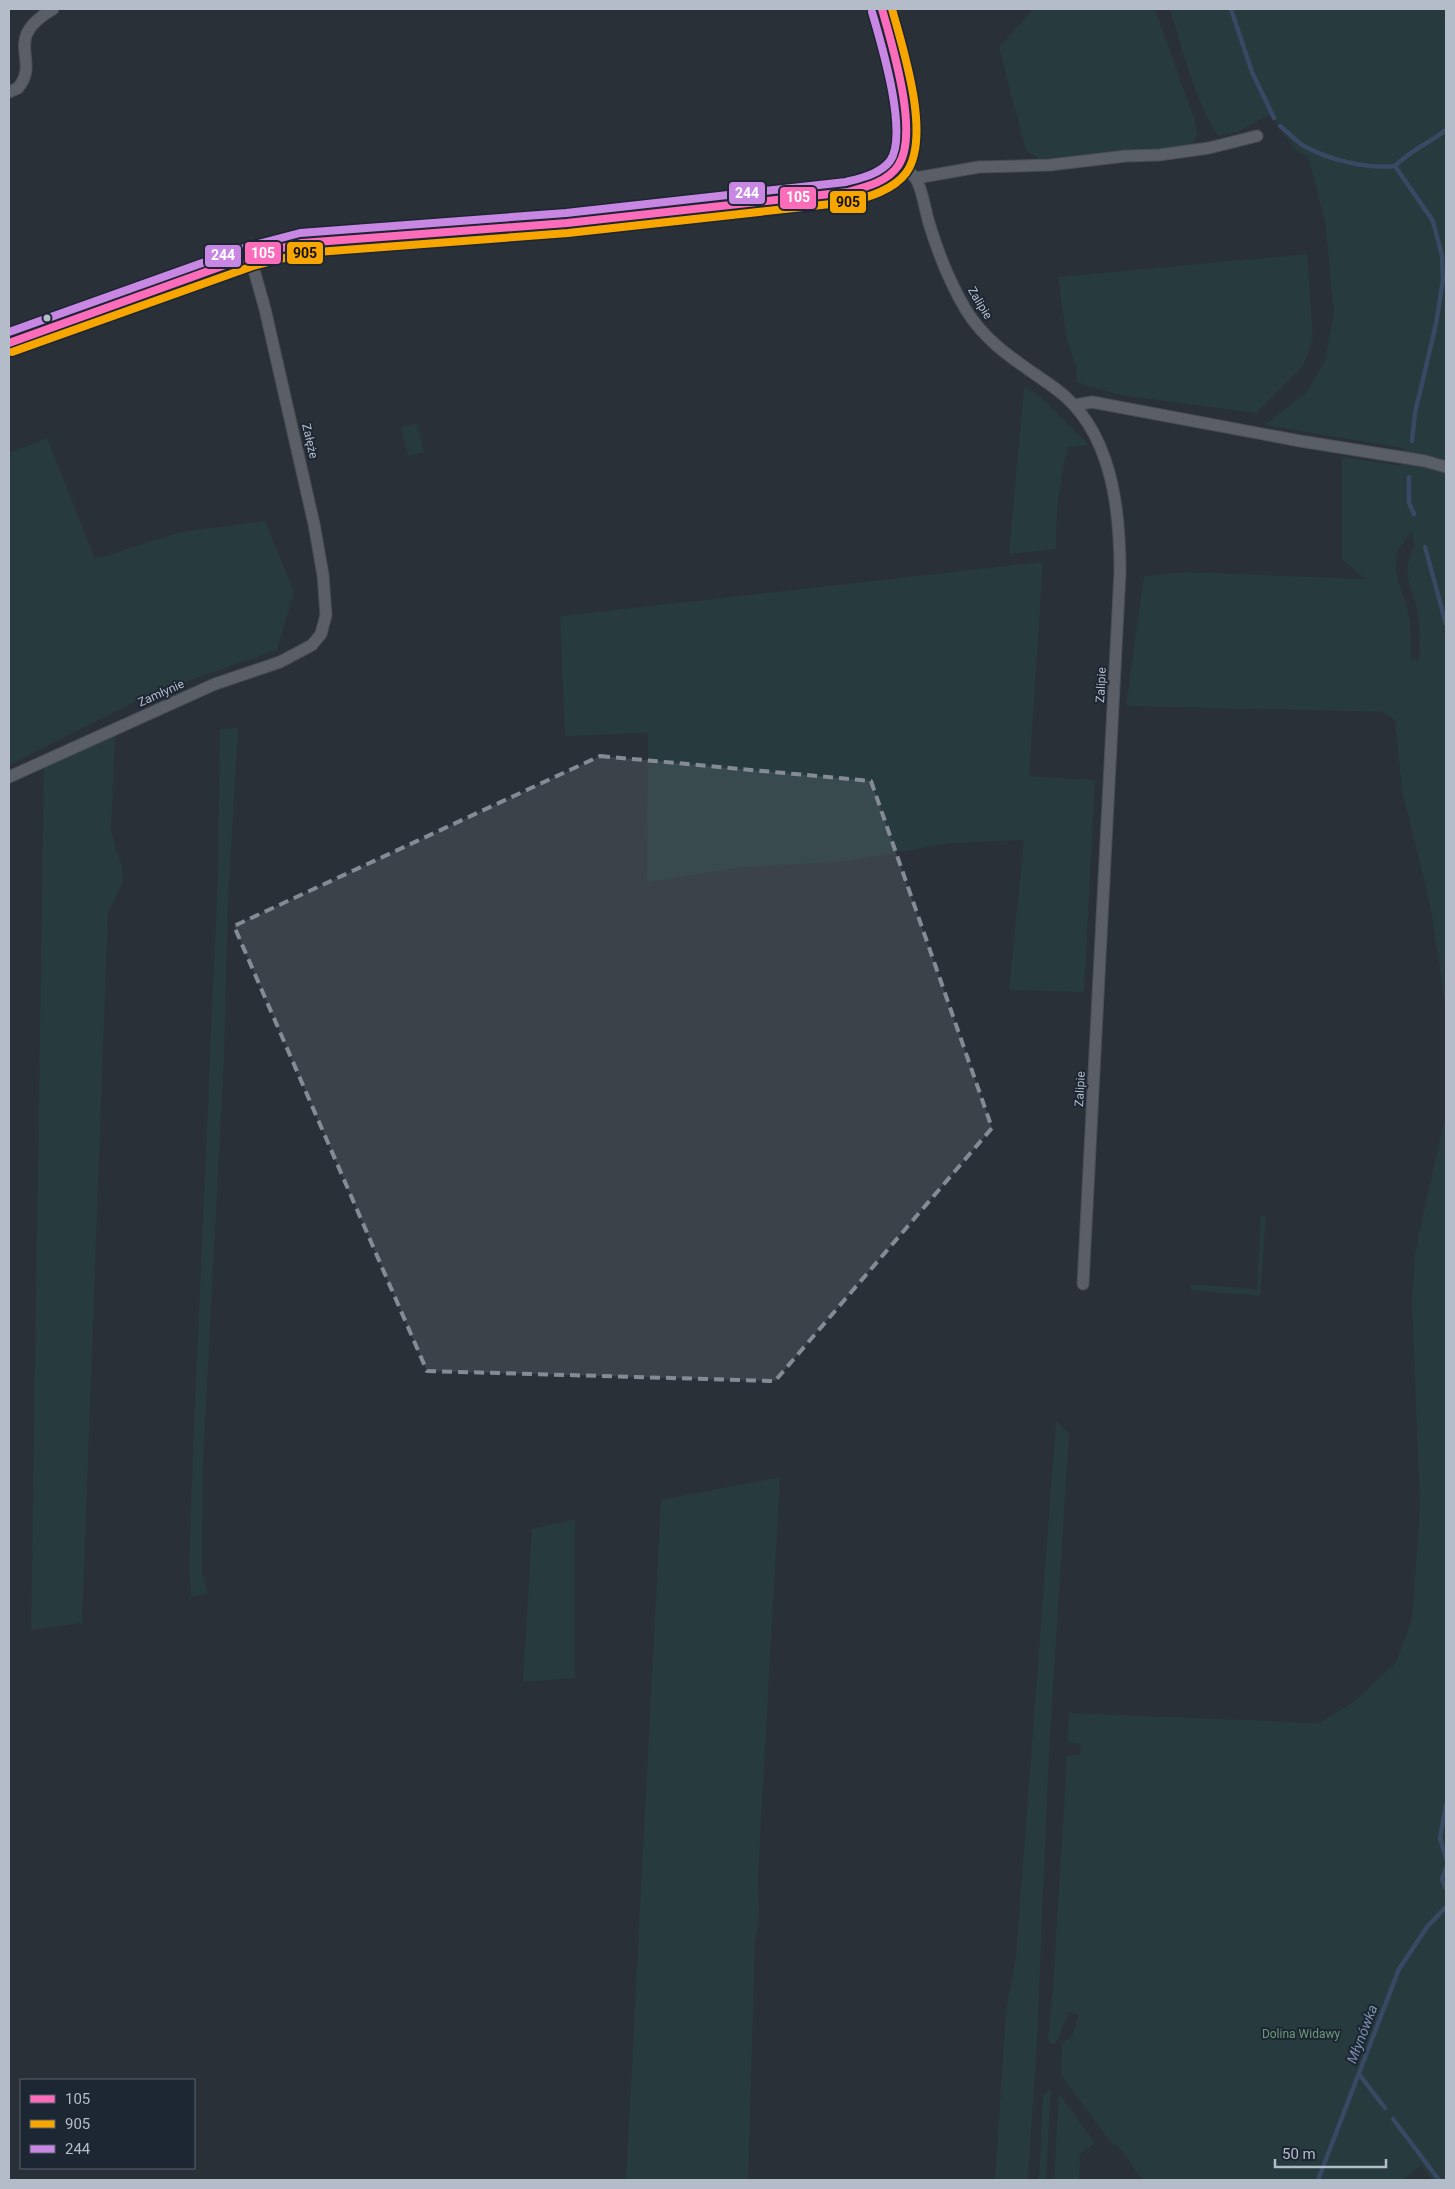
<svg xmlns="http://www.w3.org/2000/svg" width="1455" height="2189" viewBox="0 0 1455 2189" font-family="Roboto,sans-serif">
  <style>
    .green { fill: #273a3e; fill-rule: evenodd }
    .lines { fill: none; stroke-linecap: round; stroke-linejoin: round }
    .stream { stroke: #384963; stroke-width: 4.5 }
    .street-casing { stroke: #484c53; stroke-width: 13 }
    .secondary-casing { stroke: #484c53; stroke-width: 18 }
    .street { stroke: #5a5e66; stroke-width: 11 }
    .secondary { stroke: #595d64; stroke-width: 16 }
    .bus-1-casing { stroke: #1d2633; stroke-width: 11 }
    .bus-2-casing { stroke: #1d2633; stroke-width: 11 }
    .bus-3-casing { stroke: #1d2633; stroke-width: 11 }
    .bus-1 { stroke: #fb6dba; stroke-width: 8 }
    .bus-2 { stroke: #f7a600; stroke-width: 8 }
    .bus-3 { stroke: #c787e3; stroke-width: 8 }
    .marked { fill: #848b96; fill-opacity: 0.2; stroke: #848b96; stroke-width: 4; stroke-dasharray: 10 6; stroke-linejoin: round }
    .bus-dot { fill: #b4bcc9; stroke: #1d2633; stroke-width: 2 }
    .labels { text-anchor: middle; stroke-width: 4; stroke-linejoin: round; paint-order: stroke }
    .street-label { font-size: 12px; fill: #b4bcc9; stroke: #1d2633 }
    .park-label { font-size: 12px; fill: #6b9a76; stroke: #1d2633 }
    .water-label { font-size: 14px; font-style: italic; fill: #7c92b1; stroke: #1d2633 }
    .line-badge { stroke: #1d2633; stroke-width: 2 }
    .badge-label { font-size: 14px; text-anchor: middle; font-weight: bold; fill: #fff }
    .pale-badge-label { font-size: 14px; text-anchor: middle; font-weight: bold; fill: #111 }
  </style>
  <rect width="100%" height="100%" fill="#2a3038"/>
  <g class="green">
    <path d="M 1034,9 L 1155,9 L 1195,121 L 1197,136 L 1191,145 L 1158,149 L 1122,150 L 1040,159 L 1026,151 L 999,47 Z"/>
    <path d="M 1170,9 L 1446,9 L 1446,1033 L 1444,999 L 1431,909 L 1402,790 L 1395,720 L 1383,712 L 1126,706 L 1144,576 L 1187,572 L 1365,579 L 1342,559 L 1342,457 L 1400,466 L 1404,448 L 1264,425 L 1307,392 L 1325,360 L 1334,312 L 1325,222 L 1308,156 L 1296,151 L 1272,117 L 1269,115 L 1237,132 L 1218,136 C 1194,98 1183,51 1170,9 ZM 1411,532 L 1415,545 C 1398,578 1414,584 1418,616 C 1420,629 1420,646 1419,659 L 1411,659 C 1410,643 1412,624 1407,608 C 1403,589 1392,575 1397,555 L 1395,554 Z"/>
    <path d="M 1307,254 L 1313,338 L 1303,366 L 1256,413 L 1119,395 L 1076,382 L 1077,369 L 1067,341 L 1058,277 Z"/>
    <path d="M 1024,387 L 1041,397 L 1089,445 L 1068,447 C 1059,481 1056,514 1056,549 L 1009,554 Z"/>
    <path d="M 417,423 L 424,452 L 408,456 L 401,427 Z"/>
    <path d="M 47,438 L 95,559 L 181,532 L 265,521 L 294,592 L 277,650 L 148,695 L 9,765 L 9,453 Z"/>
    <path d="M 1043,562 L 1029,776 L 1095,780 L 1084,992 L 1009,990 L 1024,840 L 952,843 L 847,861 L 744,867 L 647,882 L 648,733 L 565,736 L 560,616 Z"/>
    <path d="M 238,728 L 228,902 L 224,1059 L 203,1459 L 202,1573 L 208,1593 L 191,1597 L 189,1565 L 193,1451 L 218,872 L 220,729 Z"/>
    <path d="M 115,736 L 111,829 L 116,850 L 122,865 L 123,882 L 108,913 L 82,1623 L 31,1630 L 44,765 Z"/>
    <path d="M 1446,1111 L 1446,2180 L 1432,2180 L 1421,2166 L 1403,2180 L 1143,2180 L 1117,2145 L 1112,2144 L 1061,2075 L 1062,2043 L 1071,2038 L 1079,2015 L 1069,2012 L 1056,2043 L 1050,2044 L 1048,2037 L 1053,1988 L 1067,1756 L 1080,1755 L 1081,1744 L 1068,1742 L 1069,1713 L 1319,1723 L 1355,1701 L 1396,1662 L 1412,1619 L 1420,1507 L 1412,1303 L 1415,1253 Z"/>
    <path d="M 1261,1215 L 1266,1216 L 1260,1296 L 1190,1290 L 1191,1284 L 1257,1289 Z"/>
    <path d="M 1056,1421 L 1069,1434 L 1049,1751 L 1037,2040 L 1028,2180 L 995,2180 L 1006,2011 L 1016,1957 Z"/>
    <path d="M 780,1477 L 758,1876 L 759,1917 L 755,1945 L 748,2180 L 626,2180 L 661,1500 Z"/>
    <path d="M 575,1519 L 575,1678 L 523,1682 L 532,1529 Z"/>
    <path d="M 1051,2088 L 1046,2180 L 1039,2180 L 1043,2095 Z"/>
    <path d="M 1059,2094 L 1095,2143 L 1080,2154 L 1079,2180 L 1054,2180 Z"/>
  </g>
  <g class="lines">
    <g class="stream">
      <path d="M 1231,9 L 1252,72 L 1274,118"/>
      <path d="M 1280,126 C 1288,132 1296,141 1304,146 C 1329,160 1367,169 1395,166"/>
      <path d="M 1412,441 L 1415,413 L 1436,324 L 1443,280 L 1442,256 L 1433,221 L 1395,166 C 1412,149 1428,144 1446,130"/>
      <path d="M 1409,477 L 1409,503 L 1414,514"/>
      <path d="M 1425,547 L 1446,624"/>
      <path d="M 1446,1805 L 1440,1838 L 1446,1858"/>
      <path d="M 1446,1868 L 1442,1879 L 1446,1889"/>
      <path d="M 1359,2074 L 1385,2108"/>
      <path d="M 1393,2119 L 1439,2180"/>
      <path d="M 1318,2180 L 1399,1969 L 1427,1927 L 1446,1907"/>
    </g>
    <g class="street-casing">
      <g id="street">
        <path d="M 9,92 L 18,88 C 42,59 0,40 53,9"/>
        <path d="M 899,165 C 904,169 913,174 916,179 C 923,191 925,210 929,223 C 938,253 950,283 966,310 C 988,346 1023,365 1056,389 C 1112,430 1120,509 1120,572 L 1083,1284"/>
        <path d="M 916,178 L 979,167 L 1050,165 L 1126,156 L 1159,155 L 1209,148 L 1257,136"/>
        <path d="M 1075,405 L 1092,402 L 1300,441 L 1425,461 L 1446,467"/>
        <path d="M 9,777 L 215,684 L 280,662 L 312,645 L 321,634 L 326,615 L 323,575 L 314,524 L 265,309 L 250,256"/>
      </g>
    </g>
    <g class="secondary-casing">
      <path id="secondary" d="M 9,343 L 250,256 L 302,243 L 567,223 L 848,192 C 916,178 913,142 900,84 C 895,59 889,34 882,9"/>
    </g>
    <use href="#street" class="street"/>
    <use href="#secondary" class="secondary"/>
    <g class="bus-1-casing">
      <path id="bus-1" d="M 9,343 L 250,256 L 302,243 L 567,223 L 848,192 C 866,187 887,182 898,166 C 920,134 892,45 882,9"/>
    </g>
    <g class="bus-2-casing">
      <path id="bus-2" d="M 12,352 L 253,266 L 304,253 L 568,233 L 849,202 C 869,197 893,190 906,173 C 932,137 903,49 892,9"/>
    </g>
    <g class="bus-3-casing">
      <path id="bus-3" d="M 9,332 L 247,247 L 300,233 L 566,213 L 846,182 C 861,178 880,174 890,161 C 909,134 881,43 872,12"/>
    </g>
    <use href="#bus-1" class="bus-1"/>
    <use href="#bus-2" class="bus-2"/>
    <use href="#bus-3" class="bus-3"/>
  </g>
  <path class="marked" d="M 600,756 L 871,781 L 992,1128 L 775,1381 L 427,1371 L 234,926 Z"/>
  <circle class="bus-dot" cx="47" cy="318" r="4.5"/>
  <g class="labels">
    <g class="street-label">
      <text transform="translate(980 303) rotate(59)" y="4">Zalipie</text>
      <text transform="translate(310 441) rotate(77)" y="4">Załęże</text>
      <text transform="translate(1101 685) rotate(-87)" y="4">Zalipie</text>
      <text transform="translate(161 693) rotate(-24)" y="4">Zamłynie</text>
      <text transform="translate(1080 1089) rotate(-87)" y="4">Zalipie</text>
    </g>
    <g class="park-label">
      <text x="1301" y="2038">Dolina Widawy</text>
    </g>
    <g class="water-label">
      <text transform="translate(1362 2034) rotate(-69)" y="5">Młynówka</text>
    </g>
  </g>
  <g class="line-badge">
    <rect x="728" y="181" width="38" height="24" rx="5" fill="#c787e3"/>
    <rect x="779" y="186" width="38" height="24" rx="5" fill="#fb6dba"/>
    <rect x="829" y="190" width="38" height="24" rx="5" fill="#f7a600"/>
    <rect x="244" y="241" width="38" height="24" rx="5" fill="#fb6dba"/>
    <rect x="286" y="241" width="38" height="24" rx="5" fill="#f7a600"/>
    <rect x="204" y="244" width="38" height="24" rx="5" fill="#c787e3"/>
  </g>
  <g class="badge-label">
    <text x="747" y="198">244</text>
    <text x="798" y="202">105</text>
    <text x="263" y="258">105</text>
    <text x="223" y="260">244</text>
  </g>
  <g class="pale-badge-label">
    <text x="848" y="207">905</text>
    <text x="305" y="258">905</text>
  </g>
  <rect width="1455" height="2189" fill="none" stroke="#b4bcc9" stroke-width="20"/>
  <rect x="20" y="2079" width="175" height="90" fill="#1d2633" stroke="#59626f"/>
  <rect x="30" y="2095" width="25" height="8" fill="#fb6dba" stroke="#59626f"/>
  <text x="65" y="2104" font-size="15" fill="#b4bcc9">105</text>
  <rect x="30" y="2120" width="25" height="8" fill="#f7a600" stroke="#59626f"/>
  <text x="65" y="2129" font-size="15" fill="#b4bcc9">905</text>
  <rect x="30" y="2145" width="25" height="8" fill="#c787e3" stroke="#59626f"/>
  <text x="65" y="2154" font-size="15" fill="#b4bcc9">244</text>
  <path d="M1275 2159v8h111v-8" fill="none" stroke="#b4bcc9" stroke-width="2.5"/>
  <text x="1282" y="2159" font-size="15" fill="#b4bcc9" stroke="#1d2633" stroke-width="4" paint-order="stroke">50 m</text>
</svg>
